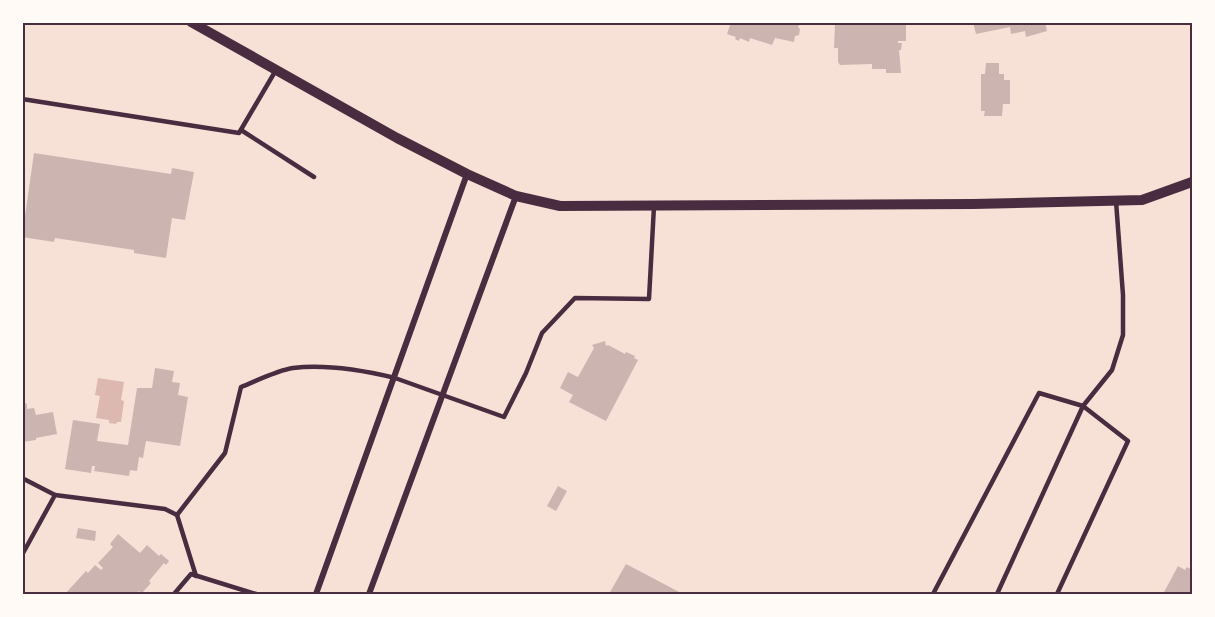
<svg xmlns="http://www.w3.org/2000/svg" width="1215" height="617" viewBox="0 0 1215 617" font-family="'Golos Text',sans-serif">
  <style>
    .water { fill: #dcb8b0 }
    .building { fill: #ccb4b1 }
    .lines { fill: none; stroke-linecap: round; stroke-linejoin: round }
    .service { stroke: #4a2c40; stroke-width: 4.5 }
    .minor { stroke: #4a2c40; stroke-width: 6 }
    .tertiary { stroke: #4a2c40; stroke-width: 10 }
    .neatline { fill: none; stroke: #4a2c40; stroke-width: 2 }
  </style>
  <rect width="100%" height="100%" fill="#f7e1d7"/>
  <path class="water" d="M 98,378 L 124,382 L 121,400 L 124,401 L 121,422 L 117,422 L 116,424 L 109,423 L 109,420 L 96,418 L 100,396 L 95,395 Z"/>
  <g class="building">
    <path d="M 731,22 L 801,22 L 798,27 L 800,29 L 799,35 L 795,36 L 794,42 L 775,38 L 772,45 L 750,38 L 749,42 L 740,38 L 739,41 L 735,39 L 736,37 L 727,34 Z"/>
    <path d="M 847,22 L 906,22 L 906,41 L 898,41 L 898,43 L 902,43 L 901,50 L 899,50 L 901,73 L 886,73 L 886,69 L 872,69 L 872,64 L 840,65 L 838,62 L 838,48 L 834,48 L 835,24 Z"/>
    <path d="M 973,22 L 1045,22 L 1047,31 L 1026,37 L 1025,31 L 1011,34 L 1010,27 L 976,34 Z"/>
    <path d="M 986,63 L 999,63 L 999,74 L 1004,74 L 1004,80 L 1010,80 L 1010,104 L 1003,104 L 1002,116 L 984,116 L 985,111 L 981,111 L 981,74 L 985,74 Z"/>
    <path d="M 34,153 L 171,174 L 172,168 L 194,172 L 185,220 L 172,218 L 166,258 L 134,253 L 134,250 L 55,238 L 54,242 L 22,237 Z"/>
    <path d="M 605,341 L 606,346 L 608,345 L 625,354 L 626,352 L 635,356 L 634,358 L 638,360 L 606,421 L 569,402 L 573,395 L 560,388 L 568,372 L 578,377 L 594,348 L 592,345 Z"/>
    <path d="M 155,368 L 174,371 L 172,382 L 180,383 L 178,395 L 188,397 L 180,446 L 146,441 L 143,458 L 139,457 L 137,471 L 130,470 L 129,476 L 94,471 L 95,466 L 92,466 L 91,473 L 65,469 L 73,420 L 100,424 L 97,441 L 128,445 L 137,388 L 152,388 Z"/>
    <path d="M 22,401 L 27,404 L 27,409 L 34,408 L 36,415 L 53,412 L 57,434 L 36,438 L 36,440 L 22,442 Z"/>
    <path d="M 558,486 L 567,491 L 556,511 L 547,506 Z"/>
    <path d="M 78,528 L 96,531 L 95,541 L 76,538 Z"/>
    <path d="M 118,534 L 140,553 L 147,545 L 159,556 L 161,554 L 169,561 L 166,565 L 164,563 L 149,581 L 151,583 L 142,593 L 139,591 L 136,594 L 65,594 L 86,571 L 88,573 L 95,565 L 101,570 L 103,568 L 98,563 L 113,547 L 110,544 Z"/>
    <path d="M 626,564 L 683,594 L 609,594 Z"/>
    <path d="M 1178,566 L 1185,570 L 1187,567 L 1192,570 L 1192,594 L 1163,594 Z"/>
  </g>
  <g class="lines">
    <g class="service">
      <path d="M 22,99 L 239,133 L 276,70"/>
      <path d="M 241,130 L 314,177"/>
      <path d="M 22,478 L 55,495"/>
      <path d="M 177,515 L 225,453 L 241,387 C 256,381 278,370 293,368 C 327,364 362,370 395,378 L 504,417 L 526,373 L 542,333 L 575,298 L 649,299 L 654,206"/>
      <path d="M 22,555 L 55,495 L 165,509 L 177,515 L 196,576"/>
      <path d="M 174,594 L 191,574 L 256,594"/>
      <path d="M 933,594 L 1039,393 L 1083,406 L 1128,441 L 1057,594"/>
      <path d="M 997,594 L 1083,406 L 1112,370 L 1123,335 L 1123,295 L 1116,201"/>
    </g>
    <g class="minor">
      <path d="M 316,594 L 467,174"/>
      <path d="M 369,594 L 516,196"/>
    </g>
    <path class="tertiary" d="M 191,22 L 397,138 L 467,174 L 516,196 L 560,206 L 973,204 L 1142,200 L 1192,182"/>
  </g>
  <rect width="1215" height="617" fill="none" stroke="#fffaf5" stroke-width="48"/>
  <rect x="24" y="24" width="1167" height="569" class="neatline"/>
</svg>
